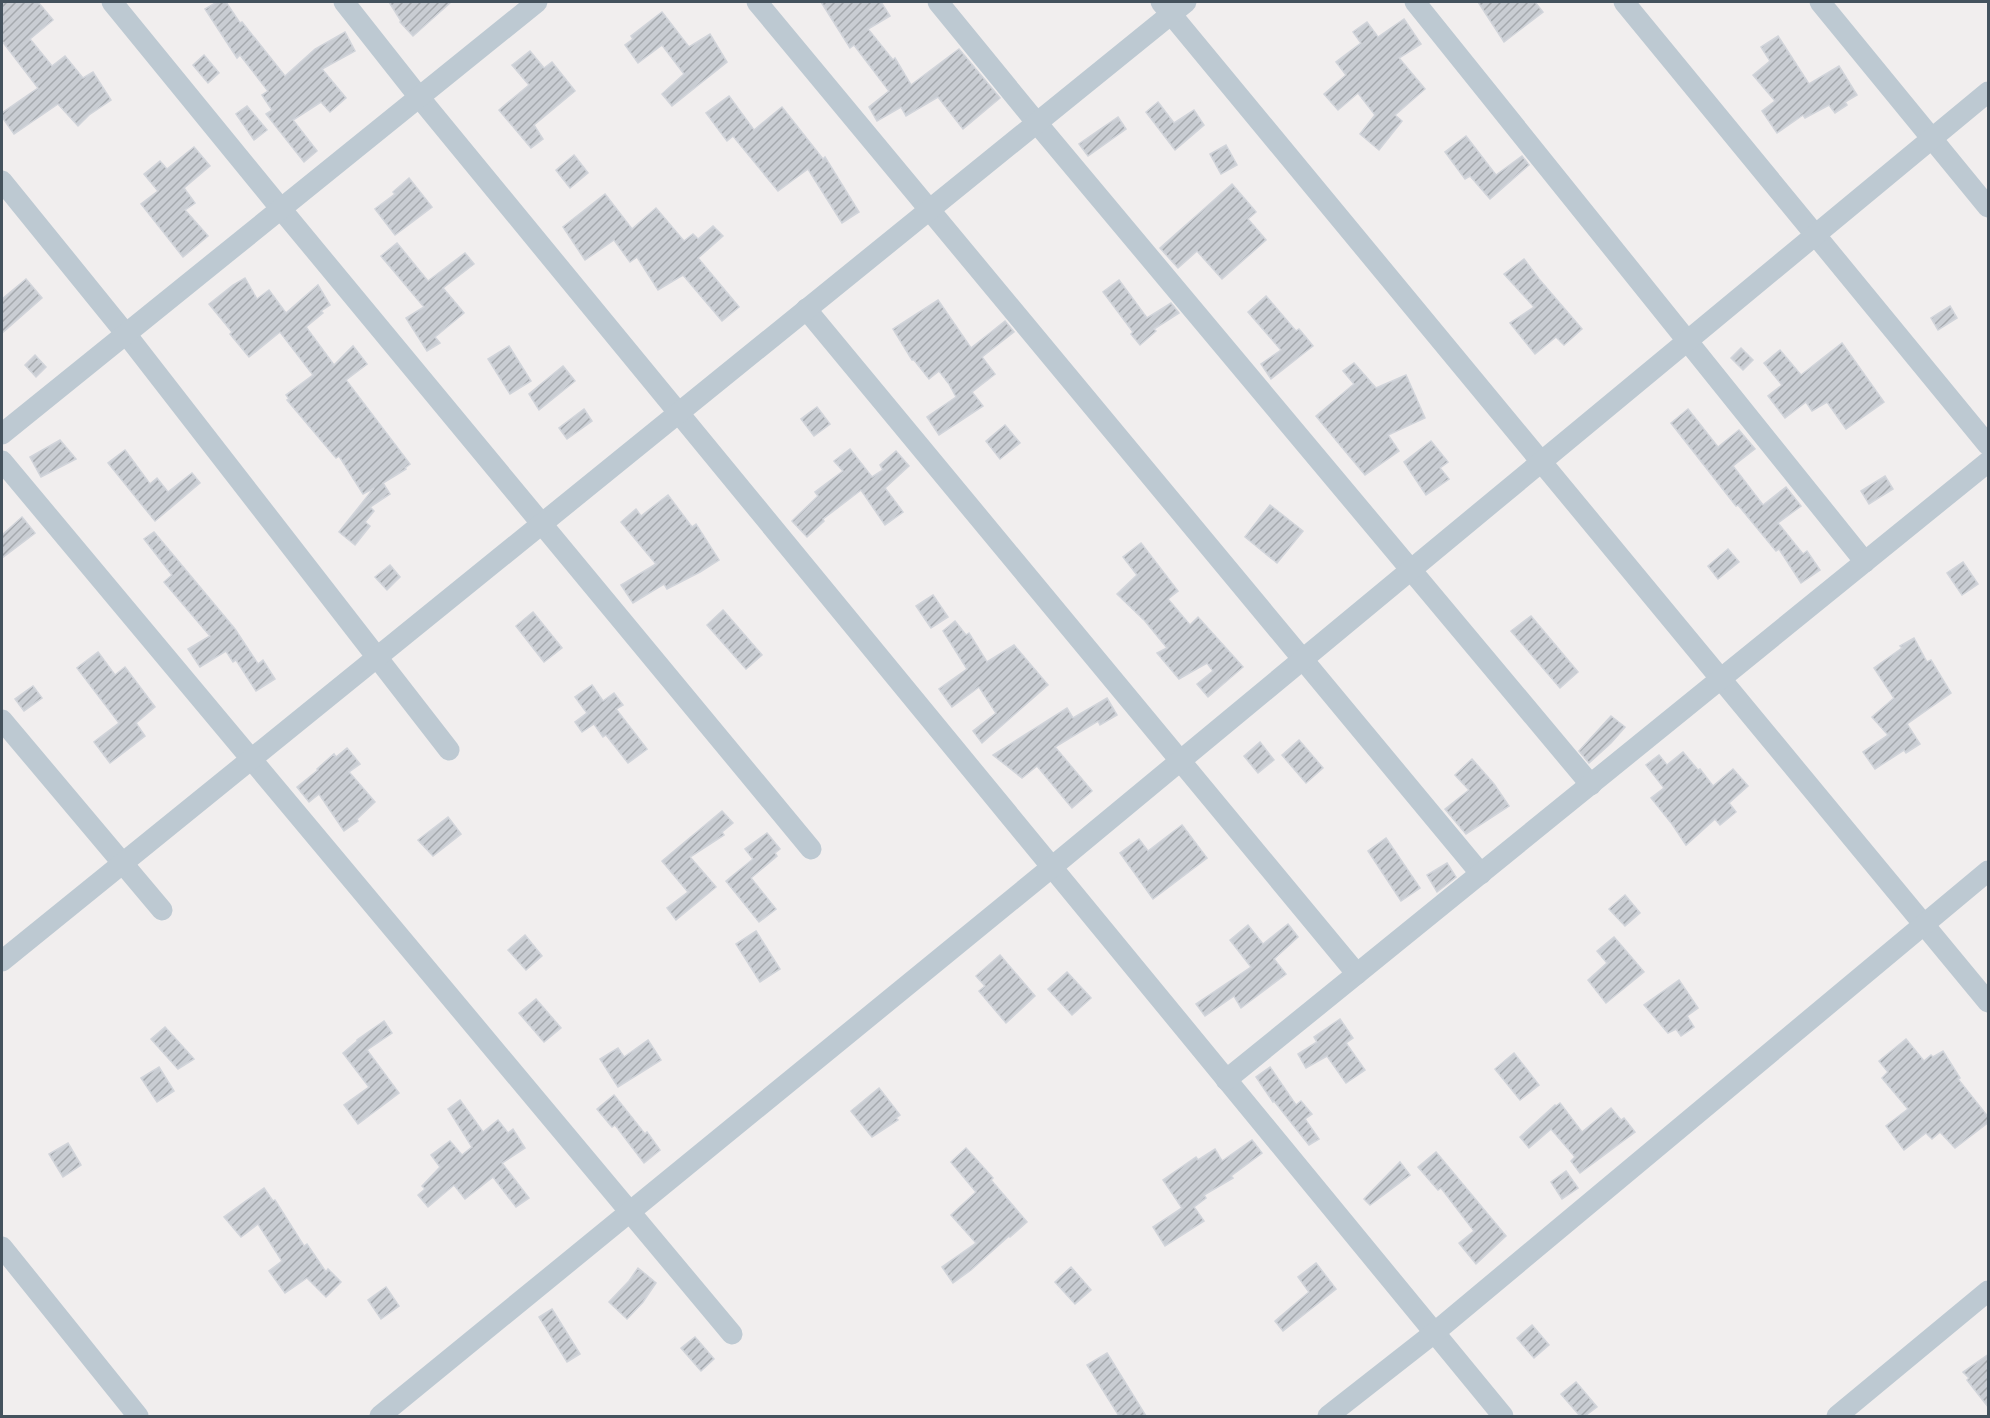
<svg xmlns="http://www.w3.org/2000/svg" width="1990" height="1418" viewBox="0 0 1990 1418" font-family="'Alegreya Sans',sans-serif">
  <style>
    .building { fill: url(#building-hatch); stroke: #d1d4da; stroke-width: 1.5 }
    .lines { fill: none; stroke-linecap: round; stroke-linejoin: round }
    .minor { stroke: #bdc9d2; stroke-width: 21 }
  </style>
  <defs>
    <pattern id="building-hatch" width="6" height="6" patternUnits="userSpaceOnUse" patternTransform="scale(1.5)"><rect width="6" height="6" fill="#c9cdd3"/><path d="M-1 1l2-2M0 6l6-6M5 7l2-2" fill="none" stroke="#a5a9ae"/></pattern>
  </defs>
  <rect width="100%" height="100%" fill="#f1eeee"/>
  <g class="building">
    <path d="M 2,2 L 38,2 L 53,20 L 30,39 L 52,66 L 65,56 L 83,78 L 93,72 L 111,100 L 89,115 L 78,126 L 58,104 L 14,134 L 2,117 L 2,113 L 38,88 L 2,41 Z"/>
    <path d="M 217,2 L 226,2 L 240,23 L 242,22 L 285,76 L 315,49 L 345,32 L 355,51 L 322,69 L 346,98 L 330,112 L 321,102 L 293,120 L 317,151 L 304,162 L 266,114 L 272,110 L 262,95 L 268,91 L 240,55 L 237,58 L 205,9 Z"/>
    <path d="M 389,2 L 451,2 L 413,36 L 400,22 L 401,21 Z"/>
    <path d="M 821,2 L 881,2 L 890,16 L 868,29 L 893,60 L 895,58 L 911,85 L 959,49 L 1000,98 L 963,129 L 938,97 L 906,116 L 901,107 L 877,121 L 869,107 L 889,91 L 854,45 L 850,48 Z"/>
    <path d="M 1478,2 L 1535,2 L 1543,12 L 1504,42 Z"/>
    <path d="M 662,12 L 689,47 L 710,34 L 727,62 L 672,106 L 662,94 L 684,74 L 662,45 L 638,63 L 625,45 L 633,39 L 631,36 Z"/>
    <path d="M 1404,19 L 1421,44 L 1399,58 L 1425,89 L 1395,115 L 1402,121 L 1379,150 L 1360,134 L 1375,115 L 1358,93 L 1338,110 L 1324,94 L 1346,75 L 1336,62 L 1361,43 L 1353,32 L 1367,22 L 1378,37 Z"/>
    <path d="M 1778,36 L 1809,84 L 1839,66 L 1857,95 L 1845,102 L 1847,105 L 1835,113 L 1829,105 L 1805,118 L 1803,115 L 1777,133 L 1762,111 L 1775,101 L 1753,75 L 1770,61 L 1761,47 Z"/>
    <path d="M 530,51 L 544,68 L 552,62 L 575,91 L 534,125 L 543,139 L 531,148 L 499,110 L 529,85 L 512,65 Z"/>
    <path d="M 204,55 L 219,73 L 208,83 L 193,65 Z"/>
    <path d="M 729,96 L 754,130 L 782,107 L 823,159 L 825,157 L 859,212 L 842,223 L 808,169 L 778,191 L 733,136 L 727,141 L 706,113 Z"/>
    <path d="M 1158,102 L 1174,123 L 1194,110 L 1204,125 L 1175,150 L 1146,112 Z"/>
    <path d="M 247,106 L 267,130 L 254,140 L 236,114 Z"/>
    <path d="M 1118,117 L 1126,129 L 1088,156 L 1079,144 Z"/>
    <path d="M 1466,136 L 1496,175 L 1522,156 L 1529,165 L 1490,199 L 1470,176 L 1465,179 L 1445,152 Z"/>
    <path d="M 1226,145 L 1237,165 L 1221,174 L 1210,154 Z"/>
    <path d="M 194,147 L 210,166 L 184,188 L 195,203 L 185,210 L 208,236 L 183,257 L 141,204 L 158,191 L 144,174 L 160,161 L 167,169 Z"/>
    <path d="M 574,155 L 588,173 L 570,188 L 556,170 Z"/>
    <path d="M 409,178 L 432,207 L 395,235 L 375,209 L 395,194 L 393,192 Z"/>
    <path d="M 1232,184 L 1256,212 L 1248,219 L 1266,240 L 1222,279 L 1197,251 L 1178,268 L 1160,248 Z"/>
    <path d="M 605,194 L 632,229 L 656,208 L 684,241 L 693,234 L 698,239 L 713,226 L 723,236 L 698,258 L 739,307 L 722,321 L 683,275 L 658,290 L 637,257 L 630,262 L 614,240 L 585,260 L 563,227 Z"/>
    <path d="M 397,243 L 428,281 L 465,253 L 474,264 L 443,288 L 464,313 L 435,337 L 440,343 L 427,351 L 406,318 L 424,307 L 381,256 Z"/>
    <path d="M 1524,259 L 1539,279 L 1582,329 L 1564,345 L 1556,337 L 1535,354 L 1510,323 L 1534,307 L 1504,274 Z"/>
    <path d="M 245,278 L 257,299 L 269,290 L 286,313 L 318,285 L 330,305 L 321,311 L 323,313 L 306,327 L 334,365 L 353,346 L 367,364 L 346,380 L 410,464 L 405,468 L 406,469 L 383,483 L 390,494 L 370,507 L 374,511 L 365,522 L 370,526 L 355,545 L 339,532 L 374,488 L 363,494 L 339,456 L 336,458 L 287,400 L 289,399 L 286,395 L 313,375 L 280,332 L 249,357 L 230,334 L 232,332 L 209,304 L 233,285 Z"/>
    <path d="M 26,279 L 42,298 L 2,333 L 2,299 Z"/>
    <path d="M 1119,280 L 1147,318 L 1171,303 L 1179,313 L 1154,329 L 1156,331 L 1140,345 L 1131,334 L 1133,332 L 1103,292 Z"/>
    <path d="M 1266,296 L 1296,331 L 1299,329 L 1313,346 L 1271,379 L 1261,364 L 1281,350 L 1248,312 Z"/>
    <path d="M 938,300 L 971,348 L 1005,321 L 1014,332 L 982,357 L 995,374 L 972,392 L 983,406 L 939,435 L 927,417 L 956,397 L 949,384 L 939,371 L 929,379 L 914,360 L 912,360 L 893,329 Z"/>
    <path d="M 1950,306 L 1957,318 L 1938,330 L 1931,318 Z"/>
    <path d="M 1842,343 L 1884,402 L 1846,429 L 1827,402 L 1812,411 L 1806,402 L 1785,418 L 1768,396 L 1782,385 L 1764,363 L 1780,350 L 1801,375 Z"/>
    <path d="M 509,346 L 531,381 L 510,394 L 488,359 Z"/>
    <path d="M 1741,348 L 1753,360 L 1743,370 L 1731,358 Z"/>
    <path d="M 35,355 L 46,367 L 36,377 L 25,365 Z"/>
    <path d="M 1354,363 L 1376,388 L 1406,375 L 1425,418 L 1388,435 L 1399,451 L 1365,475 L 1316,416 L 1354,384 L 1343,371 Z"/>
    <path d="M 563,366 L 575,381 L 539,410 L 529,394 Z"/>
    <path d="M 817,407 L 830,424 L 814,436 L 801,419 Z"/>
    <path d="M 584,409 L 592,421 L 567,439 L 559,428 Z"/>
    <path d="M 1688,409 L 1718,447 L 1739,430 L 1755,449 L 1733,466 L 1763,505 L 1786,487 L 1801,506 L 1778,523 L 1803,554 L 1807,551 L 1820,570 L 1801,583 L 1779,549 L 1776,551 L 1738,505 L 1736,506 L 1671,423 Z"/>
    <path d="M 1005,425 L 1020,443 L 1000,459 L 986,441 Z"/>
    <path d="M 60,440 L 76,459 L 41,477 L 30,457 Z"/>
    <path d="M 1431,441 L 1448,462 L 1440,468 L 1449,479 L 1426,495 L 1404,462 Z"/>
    <path d="M 850,449 L 872,477 L 883,470 L 880,465 L 896,451 L 909,466 L 885,488 L 903,512 L 885,525 L 861,490 L 823,519 L 824,521 L 807,537 L 792,521 L 818,496 L 815,492 L 843,471 L 834,461 Z"/>
    <path d="M 125,450 L 150,484 L 157,478 L 168,492 L 192,473 L 200,483 L 155,521 L 108,463 Z"/>
    <path d="M 1885,476 L 1893,489 L 1869,504 L 1861,491 Z"/>
    <path d="M 668,495 L 692,527 L 696,524 L 719,560 L 700,572 L 667,589 L 664,584 L 633,603 L 621,585 L 656,564 L 621,522 L 636,509 L 641,516 Z"/>
    <path d="M 1270,505 L 1303,531 L 1277,563 L 1245,537 Z"/>
    <path d="M 22,517 L 35,533 L 2,558 L 2,535 Z"/>
    <path d="M 154,532 L 235,629 L 258,664 L 263,660 L 275,679 L 256,691 L 236,660 L 233,662 L 226,651 L 200,667 L 188,649 L 210,636 L 164,582 L 172,575 L 144,539 Z"/>
    <path d="M 1141,543 L 1178,591 L 1168,599 L 1190,625 L 1198,617 L 1243,667 L 1208,697 L 1197,684 L 1213,671 L 1207,663 L 1179,679 L 1157,653 L 1167,648 L 1145,621 L 1117,594 L 1137,575 L 1123,557 Z"/>
    <path d="M 1728,549 L 1739,562 L 1718,579 L 1708,566 Z"/>
    <path d="M 1963,562 L 1978,584 L 1962,595 L 1947,573 Z"/>
    <path d="M 390,565 L 400,577 L 387,590 L 375,577 Z"/>
    <path d="M 933,595 L 948,617 L 931,628 L 916,606 Z"/>
    <path d="M 723,610 L 762,655 L 746,669 L 707,625 Z"/>
    <path d="M 533,612 L 562,648 L 544,662 L 516,626 Z"/>
    <path d="M 1531,616 L 1578,672 L 1560,688 L 1511,631 Z"/>
    <path d="M 955,621 L 966,635 L 969,633 L 987,662 L 1014,645 L 1048,685 L 982,743 L 973,731 L 996,713 L 979,687 L 952,707 L 939,689 L 967,669 L 943,631 Z"/>
    <path d="M 1914,638 L 1927,662 L 1931,660 L 1951,693 L 1907,724 L 1920,744 L 1906,753 L 1904,750 L 1875,769 L 1863,752 L 1888,735 L 1872,717 L 1894,698 L 1874,668 L 1902,648 L 1900,646 Z"/>
    <path d="M 98,652 L 115,675 L 125,667 L 155,707 L 136,723 L 145,736 L 110,763 L 94,742 L 119,723 L 77,668 Z"/>
    <path d="M 592,685 L 603,701 L 614,693 L 623,705 L 616,709 L 647,749 L 628,763 L 606,735 L 603,737 L 594,724 L 582,732 L 575,722 L 587,713 L 575,697 Z"/>
    <path d="M 33,686 L 42,698 L 24,711 L 15,699 Z"/>
    <path d="M 1107,698 L 1117,715 L 1100,725 L 1098,721 L 1055,747 L 1092,791 L 1072,808 L 1037,766 L 1022,778 L 993,755 L 1067,708 L 1073,718 Z"/>
    <path d="M 1611,716 L 1625,727 L 1611,743 L 1589,763 L 1579,751 Z"/>
    <path d="M 1299,740 L 1323,768 L 1306,783 L 1282,755 Z"/>
    <path d="M 1260,742 L 1274,760 L 1258,773 L 1244,756 Z"/>
    <path d="M 347,748 L 360,764 L 349,772 L 375,802 L 357,819 L 358,821 L 344,831 L 319,794 L 309,802 L 297,787 L 318,770 L 317,769 L 334,754 L 336,757 Z"/>
    <path d="M 1683,752 L 1698,770 L 1700,769 L 1713,786 L 1733,769 L 1748,786 L 1729,803 L 1736,812 L 1720,825 L 1715,819 L 1686,845 L 1672,824 L 1651,798 L 1664,788 L 1646,765 L 1659,755 L 1667,765 Z"/>
    <path d="M 1472,759 L 1494,784 L 1509,806 L 1466,834 L 1445,809 L 1469,790 L 1455,775 Z"/>
    <path d="M 722,811 L 733,823 L 722,832 L 724,835 L 690,857 L 716,887 L 676,920 L 667,908 L 688,892 L 662,861 Z"/>
    <path d="M 448,817 L 461,834 L 433,856 L 418,840 Z"/>
    <path d="M 1182,825 L 1207,858 L 1153,899 L 1120,853 L 1139,839 L 1148,851 Z"/>
    <path d="M 767,833 L 780,849 L 775,853 L 777,856 L 751,878 L 776,909 L 759,922 L 726,881 L 753,859 L 745,849 Z"/>
    <path d="M 1386,838 L 1420,888 L 1401,901 L 1368,851 Z"/>
    <path d="M 1447,863 L 1456,877 L 1437,892 L 1427,875 Z"/>
    <path d="M 1625,895 L 1640,913 L 1625,926 L 1609,909 Z"/>
    <path d="M 1288,924 L 1298,937 L 1274,959 L 1286,974 L 1241,1008 L 1234,996 L 1205,1016 L 1196,1004 L 1251,967 L 1230,940 L 1248,925 L 1263,944 Z"/>
    <path d="M 756,931 L 780,969 L 760,982 L 736,944 Z"/>
    <path d="M 525,935 L 542,956 L 526,970 L 508,950 Z"/>
    <path d="M 1614,937 L 1644,972 L 1606,1003 L 1588,980 L 1607,963 L 1597,951 Z"/>
    <path d="M 1000,955 L 1035,996 L 1006,1023 L 979,991 L 985,986 L 976,976 Z"/>
    <path d="M 1067,972 L 1091,998 L 1072,1015 L 1048,989 Z"/>
    <path d="M 1679,980 L 1698,1008 L 1687,1016 L 1694,1027 L 1681,1036 L 1676,1029 L 1668,1033 L 1644,1005 Z"/>
    <path d="M 536,999 L 561,1028 L 544,1042 L 519,1013 Z"/>
    <path d="M 1340,1019 L 1353,1038 L 1346,1043 L 1365,1070 L 1346,1083 L 1327,1056 L 1306,1068 L 1298,1054 L 1317,1042 L 1314,1037 Z"/>
    <path d="M 384,1021 L 392,1033 L 367,1050 L 399,1093 L 358,1124 L 344,1105 L 369,1087 L 343,1053 L 357,1041 L 357,1040 Z"/>
    <path d="M 165,1027 L 194,1059 L 178,1069 L 151,1039 Z"/>
    <path d="M 1906,1039 L 1924,1061 L 1931,1055 L 1933,1057 L 1943,1051 L 1960,1078 L 1958,1079 L 1989,1118 L 1989,1122 L 1955,1148 L 1940,1132 L 1932,1139 L 1926,1133 L 1904,1150 L 1886,1126 L 1908,1109 L 1882,1078 L 1888,1072 L 1879,1061 Z"/>
    <path d="M 648,1040 L 661,1060 L 618,1087 L 600,1059 L 618,1048 L 624,1057 Z"/>
    <path d="M 1514,1053 L 1539,1085 L 1520,1100 L 1495,1069 Z"/>
    <path d="M 159,1067 L 174,1091 L 157,1102 L 141,1078 Z"/>
    <path d="M 1270,1067 L 1296,1105 L 1301,1101 L 1312,1114 L 1305,1119 L 1319,1139 L 1309,1145 L 1274,1101 L 1273,1102 L 1256,1077 Z"/>
    <path d="M 879,1088 L 900,1115 L 896,1118 L 898,1120 L 872,1137 L 851,1111 Z"/>
    <path d="M 614,1095 L 645,1134 L 647,1132 L 660,1150 L 644,1163 L 615,1125 L 612,1127 L 597,1109 Z"/>
    <path d="M 460,1100 L 483,1132 L 498,1120 L 508,1133 L 513,1129 L 525,1148 L 502,1163 L 529,1198 L 516,1207 L 493,1177 L 465,1199 L 454,1185 L 428,1207 L 418,1195 L 425,1189 L 422,1186 L 440,1167 L 431,1155 L 450,1141 L 462,1155 L 472,1147 L 448,1109 Z"/>
    <path d="M 1560,1103 L 1582,1132 L 1611,1108 L 1621,1120 L 1624,1118 L 1635,1132 L 1580,1173 L 1571,1161 L 1575,1157 L 1551,1129 L 1529,1148 L 1520,1137 L 1555,1105 L 1556,1106 Z"/>
    <path d="M 1252,1140 L 1262,1153 L 1231,1176 L 1233,1178 L 1204,1195 L 1206,1198 L 1194,1207 L 1204,1221 L 1165,1246 L 1153,1227 L 1182,1208 L 1163,1180 L 1196,1157 L 1198,1160 L 1215,1149 L 1222,1161 Z"/>
    <path d="M 68,1143 L 81,1165 L 63,1177 L 49,1154 Z"/>
    <path d="M 966,1148 L 993,1178 L 991,1180 L 1027,1222 L 1010,1237 L 1009,1236 L 971,1270 L 953,1283 L 942,1267 L 976,1243 L 951,1215 L 976,1192 L 951,1162 Z"/>
    <path d="M 1436,1152 L 1506,1236 L 1476,1264 L 1459,1243 L 1474,1231 L 1441,1188 L 1438,1190 L 1418,1167 Z"/>
    <path d="M 1400,1162 L 1410,1175 L 1370,1205 L 1364,1199 Z"/>
    <path d="M 1566,1171 L 1578,1188 L 1562,1199 L 1551,1182 Z"/>
    <path d="M 264,1188 L 273,1201 L 275,1200 L 304,1246 L 307,1244 L 326,1272 L 328,1269 L 341,1282 L 326,1297 L 307,1278 L 285,1293 L 269,1271 L 282,1261 L 258,1224 L 241,1237 L 224,1217 Z"/>
    <path d="M 1316,1263 L 1336,1289 L 1283,1331 L 1275,1321 L 1309,1292 L 1298,1277 Z"/>
    <path d="M 1071,1267 L 1091,1290 L 1075,1304 L 1055,1282 Z"/>
    <path d="M 638,1268 L 656,1283 L 643,1302 L 627,1319 L 609,1302 L 629,1281 Z"/>
    <path d="M 386,1287 L 399,1306 L 381,1319 L 368,1300 Z"/>
    <path d="M 552,1309 L 580,1354 L 567,1362 L 539,1317 Z"/>
    <path d="M 1532,1325 L 1549,1345 L 1534,1358 L 1517,1338 Z"/>
    <path d="M 695,1337 L 714,1359 L 701,1371 L 681,1348 Z"/>
    <path d="M 1107,1353 L 1146,1416 L 1119,1416 L 1087,1365 Z"/>
    <path d="M 1989,1354 L 1989,1408 L 1967,1380 L 1969,1378 L 1963,1372 Z"/>
    <path d="M 1576,1382 L 1597,1407 L 1585,1416 L 1580,1416 L 1561,1394 Z"/>
  </g>
  <g class="lines">
    <g class="minor">
      <path d="M 112,2 L 281,209 L 811,849"/>
      <path d="M 344,2 L 419,97 L 1503,1416"/>
      <path d="M 757,2 L 1481,874"/>
      <path d="M 938,2 L 1036,122 L 1591,785"/>
      <path d="M 1161,2 L 1988,1002"/>
      <path d="M 1415,2 L 1865,562"/>
      <path d="M 1624,2 L 1988,445"/>
      <path d="M 1820,2 L 1988,207"/>
      <path d="M 2,181 L 126,334 L 449,750"/>
      <path d="M 806,309 L 1357,974"/>
      <path d="M 2,434 L 537,2"/>
      <path d="M 2,461 L 732,1334"/>
      <path d="M 2,720 L 162,910"/>
      <path d="M 2,961 L 1186,2"/>
      <path d="M 1226,1080 L 1988,462"/>
      <path d="M 2,1247 L 138,1416"/>
      <path d="M 380,1416 L 1052,867 L 1988,92"/>
      <path d="M 1328,1416 L 1434,1333 L 1988,871"/>
      <path d="M 1837,1416 L 1988,1291"/>
    </g>
  </g>
  <rect width="1990" height="1418" fill="none" stroke="#44525d" stroke-width="6"/>
</svg>
